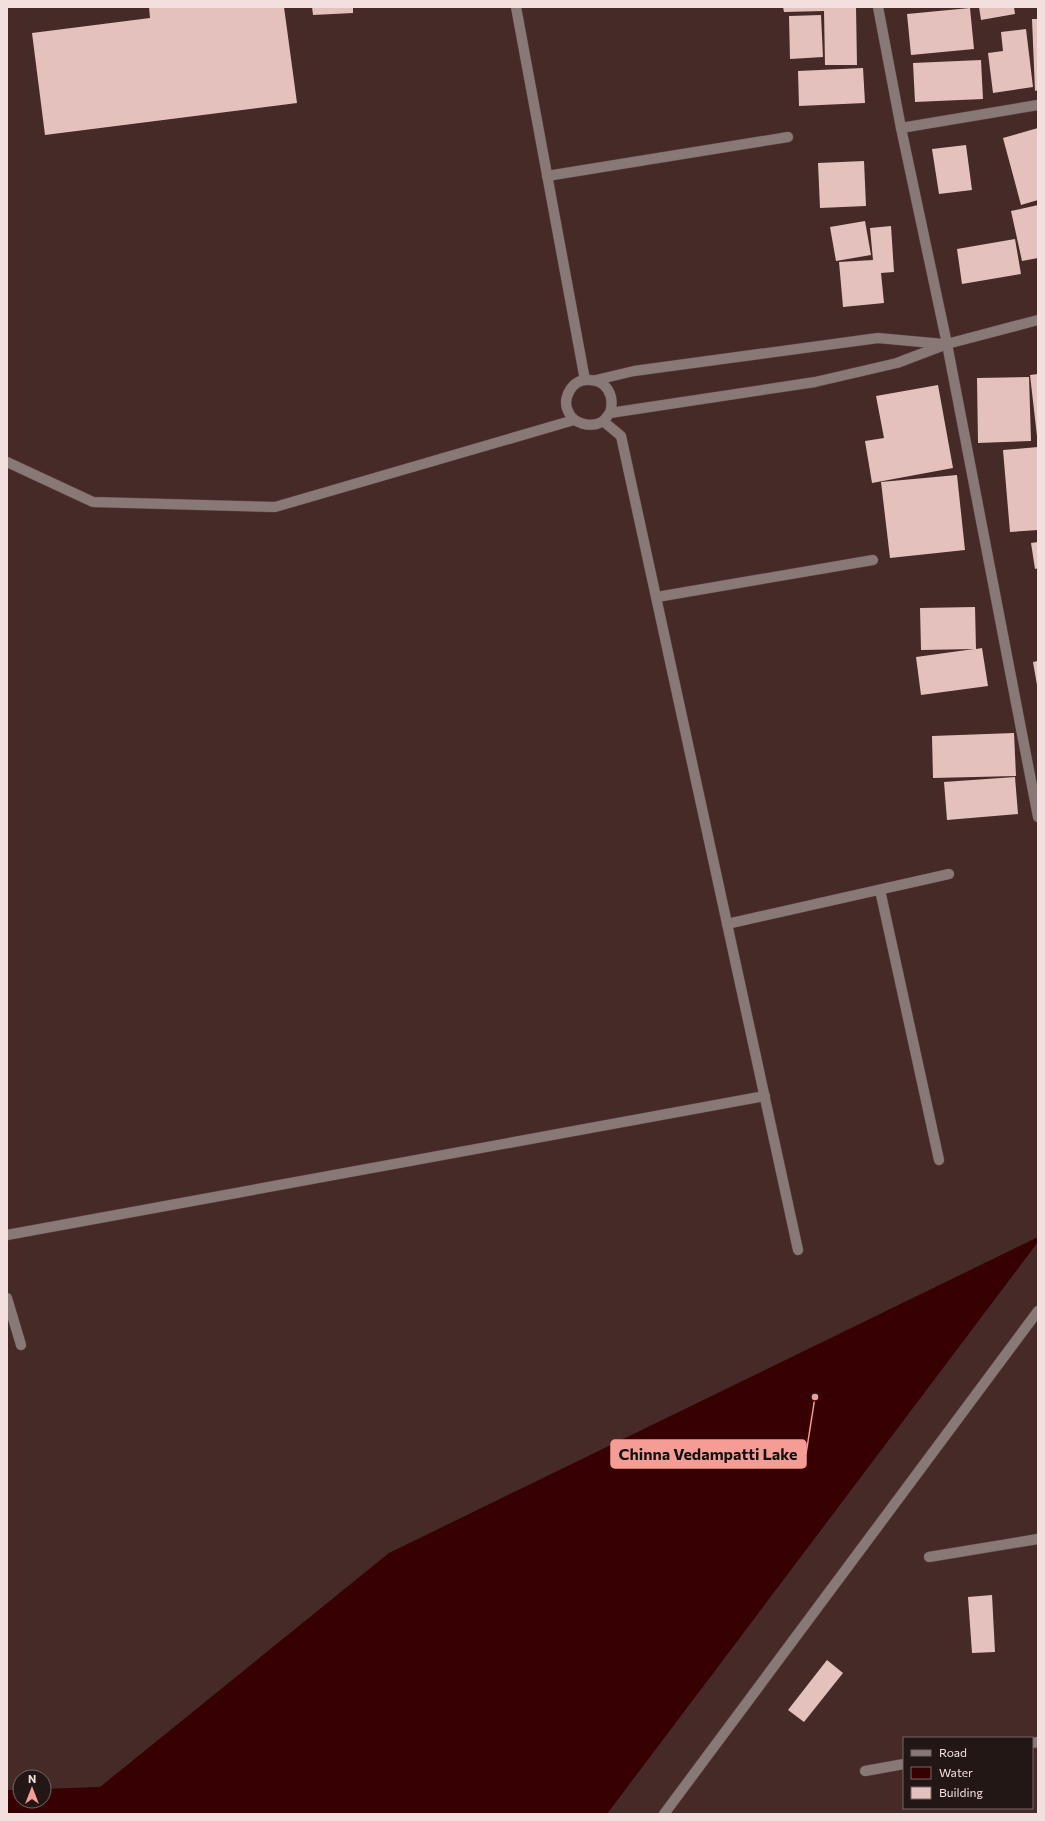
<svg xmlns="http://www.w3.org/2000/svg" width="1045" height="1821" viewBox="0 0 1045 1821" font-family="Commissioner,sans-serif">
  <style>
    .water { fill: #370003 }
    .building { fill: #e4c1bd }
    .lines { fill: none; stroke-linecap: round; stroke-linejoin: round }
    .minor-casing { stroke: #614745; stroke-width: 11 }
    .minor { stroke: #887977; stroke-width: 10 }
    .leader { fill: none; stroke: #f59c94; stroke-width: 1.5 }
    .callout-dot { fill: #f59c94; stroke: #231715; stroke-width: 1.5 }
    .callout { fill: #f59c94; stroke: #f59c94; stroke-width: 1.5 }
    .callout-label { font-size: 16px; text-anchor: middle; font-weight: bold; fill: #111 }
  </style>
  <rect width="100%" height="100%" fill="#452a28"/>
  <path class="water" d="M 1038,1237 L 1038,1242 L 607,1814 L 7,1814 L 7,1790 L 20,1790 L 20,1801 L 44,1801 L 44,1789 L 100,1787 L 389,1553 Z"/>
  <g class="building">
    <path d="M 149,7 L 284,7 L 297,103 L 45,135 L 32,33 L 150,18 Z"/>
    <path d="M 312,7 L 353,7 L 353,13 L 313,15 Z"/>
    <path d="M 783,7 L 856,7 L 857,65 L 825,65 L 824,11 L 784,12 Z"/>
    <path d="M 979,7 L 1014,7 L 1015,14 L 981,20 Z"/>
    <path d="M 970,8 L 974,49 L 911,55 L 907,14 Z"/>
    <path d="M 821,15 L 823,57 L 790,59 L 789,16 Z"/>
    <path d="M 1032,19 L 1038,19 L 1038,90 L 1035,91 Z"/>
    <path d="M 1026,29 L 1033,87 L 993,93 L 988,53 L 1003,51 L 1001,32 Z"/>
    <path d="M 981,60 L 983,99 L 915,102 L 913,63 Z"/>
    <path d="M 863,68 L 865,103 L 799,106 L 798,71 Z"/>
    <path d="M 1038,128 L 1038,200 L 1021,205 L 1003,138 Z"/>
    <path d="M 966,145 L 972,190 L 939,194 L 932,149 Z"/>
    <path d="M 864,161 L 866,206 L 820,208 L 818,163 Z"/>
    <path d="M 1038,205 L 1038,258 L 1022,261 L 1011,211 Z"/>
    <path d="M 865,221 L 871,255 L 836,261 L 830,227 Z"/>
    <path d="M 891,226 L 894,272 L 881,273 L 884,303 L 843,307 L 839,262 L 873,260 L 870,228 Z"/>
    <path d="M 1015,239 L 1021,274 L 962,284 L 957,249 Z"/>
    <path d="M 1038,374 L 1038,436 L 1037,436 L 1030,375 Z"/>
    <path d="M 1029,377 L 1031,441 L 978,443 L 977,378 Z"/>
    <path d="M 938,385 L 953,468 L 872,483 L 865,441 L 884,438 L 876,396 Z"/>
    <path d="M 1038,447 L 1038,530 L 1010,532 L 1003,450 Z"/>
    <path d="M 957,475 L 965,550 L 890,558 L 881,482 Z"/>
    <path d="M 1038,542 L 1038,568 L 1035,569 L 1031,543 Z"/>
    <path d="M 975,607 L 976,649 L 982,648 L 988,686 L 921,695 L 916,657 L 974,649 L 921,650 L 920,608 Z"/>
    <path d="M 1038,661 L 1038,685 L 1037,685 L 1033,662 Z"/>
    <path d="M 1014,733 L 1016,776 L 933,778 L 932,736 Z"/>
    <path d="M 1015,777 L 1018,814 L 947,820 L 944,782 Z"/>
    <path d="M 992,1595 L 995,1652 L 972,1653 L 968,1597 Z"/>
    <path d="M 827,1660 L 843,1673 L 804,1722 L 788,1710 Z"/>
  </g>
  <g class="lines">
    <g class="minor-casing">
      <g id="minor">
        <path d="M 516,7 L 585,380"/>
        <path d="M 878,7 L 901,128 L 947,344 L 1038,817"/>
        <path d="M 901,128 L 1038,105"/>
        <path d="M 547,176 L 788,137"/>
        <path d="M 596,380 L 634,371 L 878,338 L 943,344"/>
        <path d="M 610,413 C 615,396 607,379 587,380 C 572,380 562,398 568,411 C 573,424 590,428 602,422 C 605,420 607,416 610,413 L 815,382 L 897,363 L 947,344 L 1038,320"/>
        <path d="M 603,421 L 621,436 L 798,1250"/>
        <path d="M 7,462 L 93,502 L 275,507 L 574,420"/>
        <path d="M 657,597 L 873,560"/>
        <path d="M 880,890 L 939,1160"/>
        <path d="M 727,924 L 949,874"/>
        <path d="M 7,1235 L 765,1096"/>
        <path d="M 7,1298 L 21,1345"/>
        <path d="M 929,1557 L 1038,1539"/>
        <path d="M 1032,1743 L 1038,1742"/>
        <path d="M 865,1771 L 904,1764"/>
        <path d="M 664,1814 L 1038,1311"/>
      </g>
    </g>
    <use href="#minor" class="minor"/>
  </g>
  <path class="leader" d="M815 1397L806 1454"/>
  <circle class="callout-dot" cx="815" cy="1397" r="4"/>
  <rect class="callout" x="611" y="1440" width="195" height="28" rx="4"/>
  <g class="callout-label">
    <text x="708" y="1460">Chinna Vedampatti Lake</text>
  </g>
  <rect width="1045" height="1821" fill="none" stroke="#f3e0de" stroke-width="16"/>
  <rect x="903" y="1737" width="130" height="72" fill="#231715" stroke="#766765"/>
  <rect x="911" y="1750" width="20" height="6" fill="#887977" stroke="#766765"/>
  <text x="939" y="1757" font-size="12" fill="#f3e0de">Road</text>
  <rect x="911" y="1767" width="20" height="12" fill="#370003" stroke="#766765"/>
  <text x="939" y="1777" font-size="12" fill="#f3e0de">Water</text>
  <rect x="911" y="1787" width="20" height="12" fill="#e4c1bd" stroke="#766765"/>
  <text x="939" y="1797" font-size="12" fill="#f3e0de">Building</text>
  <g transform="translate(32 1789)"><circle r="19" fill="#231715" stroke="#766765"/>
  <path d="M0-3L7 15L0 10L-7 15Z" fill="#f59c94"/>
  <text y="-6" font-size="11" font-weight="bold" text-anchor="middle" fill="#f3e0de">N</text>
  </g>
</svg>
